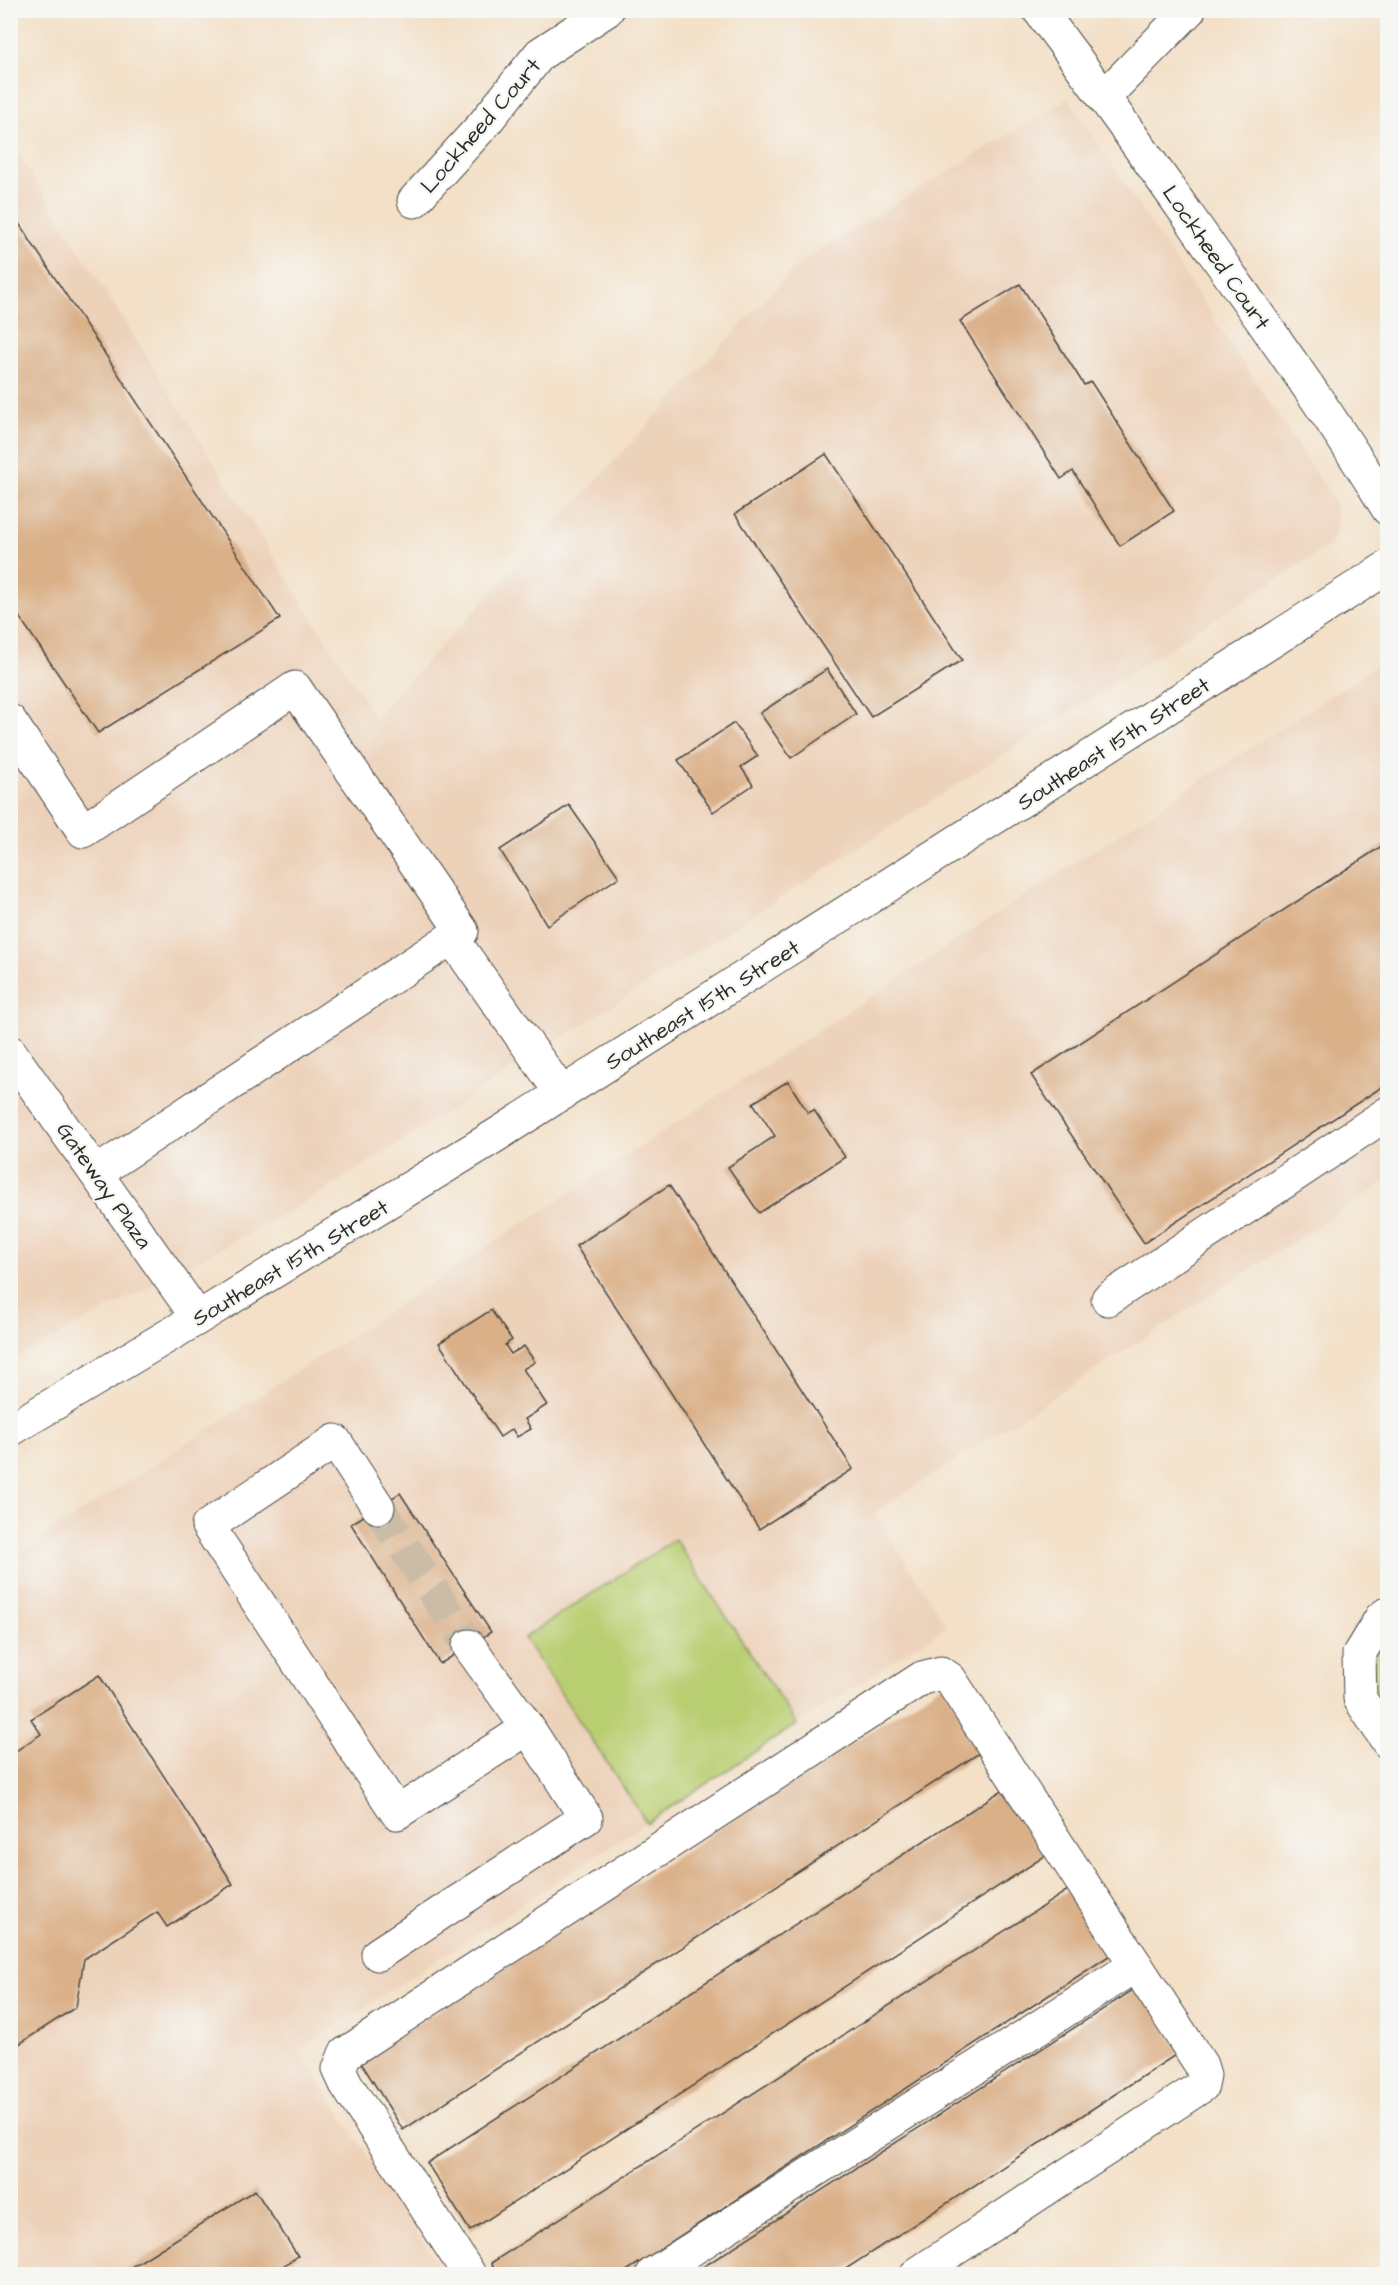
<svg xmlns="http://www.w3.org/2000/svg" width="1398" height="2285" viewBox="0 0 1398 2285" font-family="'Architects Daughter',sans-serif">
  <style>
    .built { fill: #edd2ba }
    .green { fill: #b9ce71; stroke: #727c4e; stroke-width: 1.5 }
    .building { fill: #dab089 }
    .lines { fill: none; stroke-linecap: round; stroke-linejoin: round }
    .minor-tunnel { stroke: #cbbca8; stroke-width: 33; stroke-dasharray: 33 16; stroke-linecap: butt }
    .minor-casing { stroke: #494642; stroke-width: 35 }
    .major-casing { stroke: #494642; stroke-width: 35 }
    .minor { stroke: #fff; stroke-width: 33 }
    .major { stroke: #fff; stroke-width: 33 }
    .labels { text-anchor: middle; stroke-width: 4.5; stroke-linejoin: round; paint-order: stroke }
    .street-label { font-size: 22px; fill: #2b2b2b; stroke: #f6f6f2 }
  </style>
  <rect width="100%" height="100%" fill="#f6f6f2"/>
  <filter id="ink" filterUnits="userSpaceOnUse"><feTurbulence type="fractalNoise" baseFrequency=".0167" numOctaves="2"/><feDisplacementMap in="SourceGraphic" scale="12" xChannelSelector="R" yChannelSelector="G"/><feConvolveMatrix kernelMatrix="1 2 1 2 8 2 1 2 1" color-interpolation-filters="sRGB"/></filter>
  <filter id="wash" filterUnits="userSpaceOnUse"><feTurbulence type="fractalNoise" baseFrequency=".008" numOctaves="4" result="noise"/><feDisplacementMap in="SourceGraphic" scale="24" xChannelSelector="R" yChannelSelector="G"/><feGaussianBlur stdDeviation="1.35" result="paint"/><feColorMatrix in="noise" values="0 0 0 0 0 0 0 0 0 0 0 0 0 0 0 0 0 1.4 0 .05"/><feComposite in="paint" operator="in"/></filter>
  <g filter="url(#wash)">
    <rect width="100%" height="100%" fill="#f3e0c7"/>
    <g class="built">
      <path d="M 1068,98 L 1334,501 L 1337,525 L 1330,545 L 305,1203 L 11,1361 L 10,141 L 375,717 L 799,263 Z"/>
      <path d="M 1387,659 L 1387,1181 L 874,1513 L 947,1626 L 299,2050 L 444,2274 L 11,2274 L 11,1558 Z"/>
    </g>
    <g class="green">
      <path d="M 675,1539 L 797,1724 L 647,1823 L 524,1638 Z"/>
      <path d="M 1387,1629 L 1387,1728 L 1370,1701 L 1369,1668 Z"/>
    </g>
    <g id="blocks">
      <g class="building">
        <path d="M 10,210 L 280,619 L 98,733 L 10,603 Z"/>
        <path d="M 1020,284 L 1084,385 L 1091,382 L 1174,511 L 1120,546 L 1073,471 L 1061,479 L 960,321 Z"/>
        <path d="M 826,454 L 962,660 L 871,717 L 735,514 Z"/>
        <path d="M 827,669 L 856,714 L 791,758 L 760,713 Z"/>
        <path d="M 734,723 L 758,756 L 741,767 L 753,785 L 713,812 L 678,760 Z"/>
        <path d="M 569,805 L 619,877 L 547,925 L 500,850 Z"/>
        <path d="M 1388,842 L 1388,1083 L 1144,1243 L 1031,1075 Z"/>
        <path d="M 788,1081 L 808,1113 L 814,1110 L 845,1157 L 759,1213 L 728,1167 L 775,1136 L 753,1103 Z"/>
        <path d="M 669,1185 L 853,1469 L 759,1529 L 576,1246 Z"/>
        <path d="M 491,1310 L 512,1340 L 505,1345 L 511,1354 L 524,1346 L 535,1362 L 523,1369 L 547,1405 L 525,1419 L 531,1429 L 517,1437 L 512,1429 L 500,1437 L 439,1343 Z"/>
        <path d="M 400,1493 L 491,1632 L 440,1664 L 351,1524 Z"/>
        <path d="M 99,1675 L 233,1884 L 167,1927 L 157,1912 L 84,1959 L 76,2007 L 10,2050 L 10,1755 L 41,1734 L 31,1719 Z"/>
        <path d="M 943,1684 L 984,1750 L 403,2130 L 360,2061 Z"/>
        <path d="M 1010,1785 L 1051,1852 L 470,2231 L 427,2163 Z"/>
        <path d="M 1074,1886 L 1115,1952 L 622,2274 L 498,2274 L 491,2263 Z"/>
        <path d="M 1139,1986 L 1180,2052 L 838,2274 L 692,2274 Z"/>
        <path d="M 255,2190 L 298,2256 L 271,2274 L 120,2274 Z"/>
      </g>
    </g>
  </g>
  <g filter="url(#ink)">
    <use href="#blocks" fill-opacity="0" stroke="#494642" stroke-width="1.5"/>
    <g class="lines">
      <path class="minor-tunnel" d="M 378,1507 L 469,1646"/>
      <g class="minor-casing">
        <g id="minor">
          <path d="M 1039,10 C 1099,88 1155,169 1212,250 C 1272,335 1334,420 1388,509"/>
          <path d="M 1104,97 L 1189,10"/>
          <path d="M 414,201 L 484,124 L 540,54 L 607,10"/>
          <path d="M 10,721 L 83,831 L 295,688 L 462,931 L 96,1173"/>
          <path d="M 452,938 L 562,1094"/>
          <path d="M 10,1052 L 198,1318"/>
          <path d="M 1108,1299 L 1388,1113"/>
          <path d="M 378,1507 L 335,1441 L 208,1526 L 397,1813 L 528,1728 L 469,1646"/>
          <path d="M 1388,1613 L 1381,1618 L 1359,1654 L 1360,1699 L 1388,1742"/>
          <path d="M 378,1954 L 586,1818 L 528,1728"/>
          <path d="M 469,2274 L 346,2084 L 339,2069 L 345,2054 L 922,1678 L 941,1673 L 950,1679 L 1201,2065 L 1204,2075 L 1202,2086 L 917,2274"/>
          <path d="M 653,2274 L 1136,1965"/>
        </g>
      </g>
      <g class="major-casing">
        <path id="major" d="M 10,1430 L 198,1318 L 495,1136 L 1388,567"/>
      </g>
      <use href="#minor" class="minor"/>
      <use href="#major" class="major"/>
    </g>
  </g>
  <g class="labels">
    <g class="street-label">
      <text transform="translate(480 125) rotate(-49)" y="8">Lockheed Court</text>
      <text transform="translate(1217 257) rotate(55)" y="8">Lockheed Court</text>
      <text transform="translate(1113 743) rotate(-33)" y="8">Southeast 15th Street</text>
      <text transform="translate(702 1004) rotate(-32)" y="8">Southeast 15th Street</text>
      <text transform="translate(105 1185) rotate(55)" y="8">Gateway Plaza</text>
      <text transform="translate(290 1262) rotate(-31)" y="8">Southeast 15th Street</text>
    </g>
  </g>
  <rect width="1398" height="2285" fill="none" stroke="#f6f6f2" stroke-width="36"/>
</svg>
